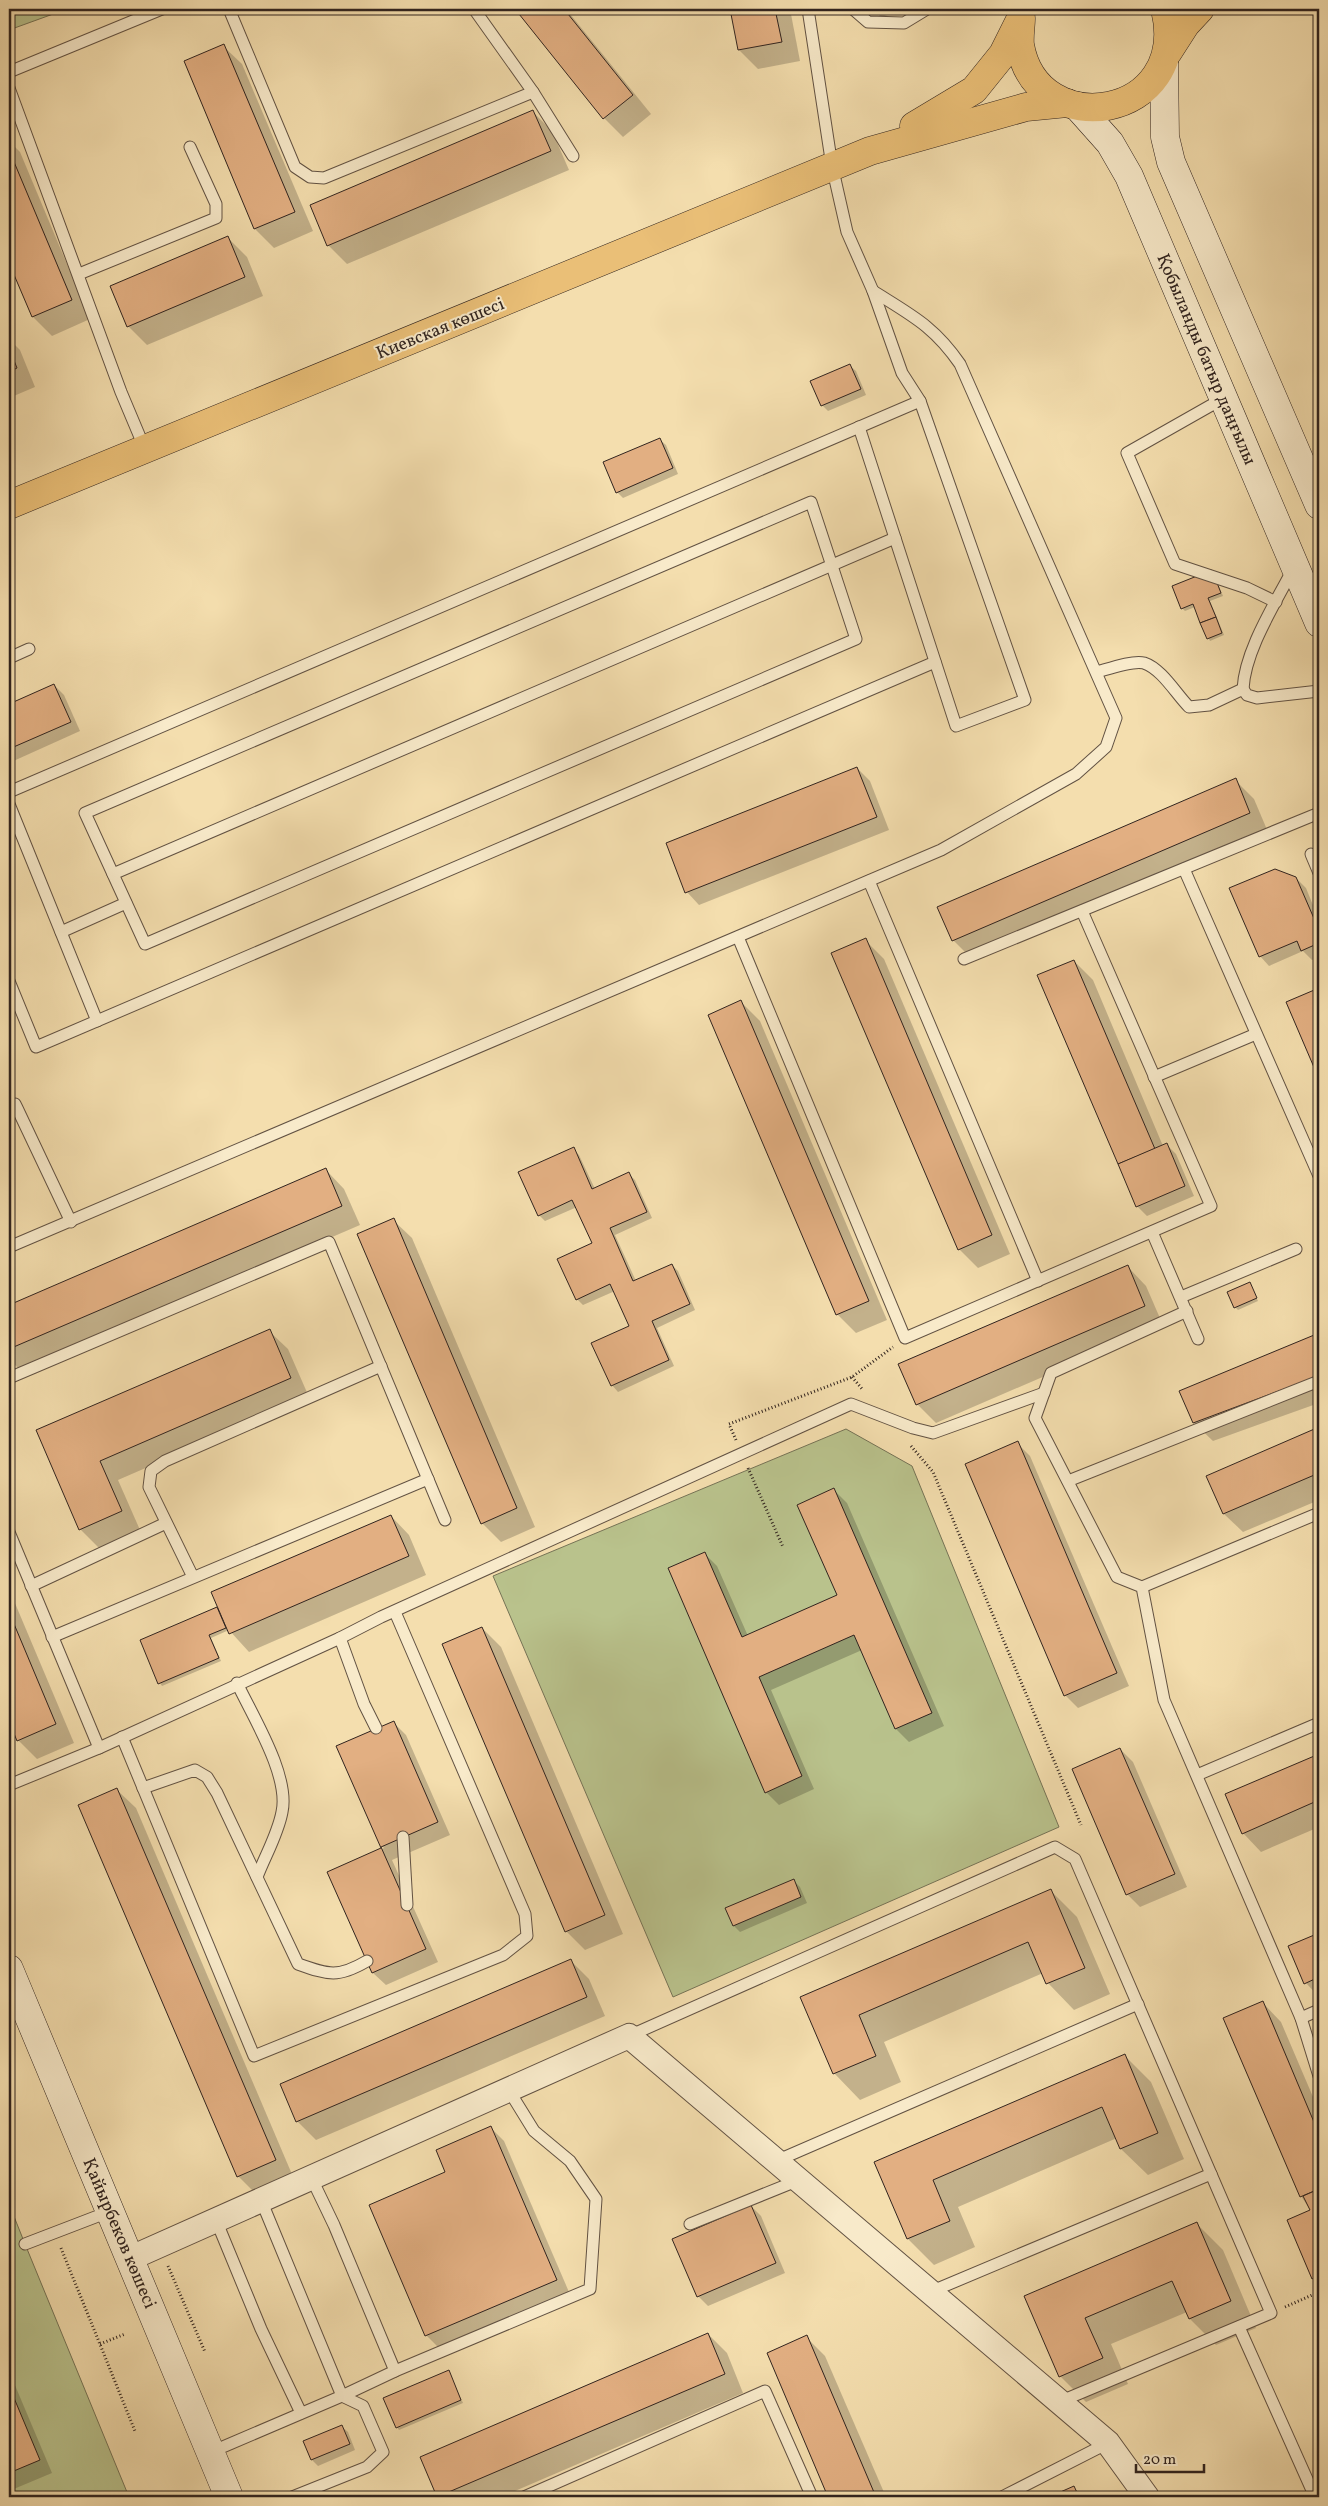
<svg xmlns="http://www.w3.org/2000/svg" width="1328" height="2506" viewBox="0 0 1328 2506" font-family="Vollkorn,serif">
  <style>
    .green { fill: #b9c28c; stroke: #757356 }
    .shadow { fill: #0003 }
    .building { fill: #e2af82; stroke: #31241f }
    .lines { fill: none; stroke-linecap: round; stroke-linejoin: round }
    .lane-casing { stroke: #625243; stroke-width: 13 }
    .street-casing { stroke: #625243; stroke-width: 26 }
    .secondary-casing { stroke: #31241f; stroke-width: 29 }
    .highway-casing { stroke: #31241f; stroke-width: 29 }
    .path { stroke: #31241f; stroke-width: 3; stroke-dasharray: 1 2.5; stroke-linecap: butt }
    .lane { stroke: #f8eaca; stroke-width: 11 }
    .street { stroke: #f8eaca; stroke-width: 24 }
    .secondary { stroke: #f8eaca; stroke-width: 28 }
    .highway { stroke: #eabf77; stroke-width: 28 }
    .labels { text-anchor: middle; stroke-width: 4; stroke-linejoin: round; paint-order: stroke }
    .street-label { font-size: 18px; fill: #31241f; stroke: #f8eaca }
  </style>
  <rect width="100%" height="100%" fill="#f4deae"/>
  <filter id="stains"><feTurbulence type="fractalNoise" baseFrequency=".004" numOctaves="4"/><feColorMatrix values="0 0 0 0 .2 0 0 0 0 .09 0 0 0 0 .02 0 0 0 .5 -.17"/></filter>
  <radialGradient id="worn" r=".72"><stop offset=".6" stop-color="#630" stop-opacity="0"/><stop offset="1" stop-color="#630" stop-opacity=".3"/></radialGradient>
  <g class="green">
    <path d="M 9,9 L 67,9 L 9,30 Z"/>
    <path d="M 846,1429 L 912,1466 L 1059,1827 L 673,1997 L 493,1576 Z"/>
    <path d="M 9,2204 L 25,2244 L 129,2497 L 9,2497 Z"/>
  </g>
  <g class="shadow">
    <path d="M 516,9 L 566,9 L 651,114 L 623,137 L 604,118 Z"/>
    <path d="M 731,9 L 790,9 L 800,61 L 758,69 L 739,50 Z"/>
    <path d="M 873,9 L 908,9 L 881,17 Z"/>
    <path d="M 223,46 L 242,64 L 313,231 L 274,248 L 255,229 L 185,62 Z"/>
    <path d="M 533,112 L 552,131 L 569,170 L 347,264 L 328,245 Z"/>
    <path d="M 9,141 L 20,152 L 90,319 L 52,336 L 33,317 L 9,259 Z"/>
    <path d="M 228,238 L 247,257 L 263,296 L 147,345 L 128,326 Z"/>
    <path d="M 9,339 L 20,350 L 35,387 L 9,398 Z"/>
    <path d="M 849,365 L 856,371 L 866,395 L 828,411 L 822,405 Z"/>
    <path d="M 659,439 L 666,445 L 678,474 L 623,498 L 617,492 Z"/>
    <path d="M 1214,575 L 1223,596 L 1210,601 L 1224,635 L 1210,641 L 1195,607 L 1185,611 L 1182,608 Z"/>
    <path d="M 54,685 L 64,695 L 80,731 L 9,763 L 9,705 Z"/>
    <path d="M 857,768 L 870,781 L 889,830 L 699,905 L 687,892 Z"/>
    <path d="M 1235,780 L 1254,799 L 1268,832 L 972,959 L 953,940 Z"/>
    <path d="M 1296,878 L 1306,888 L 1319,920 L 1319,957 L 1312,960 L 1303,951 L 1269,966 L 1260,956 Z"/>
    <path d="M 865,940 L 884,959 L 1010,1254 L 978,1268 L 959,1249 Z"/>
    <path d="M 1074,961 L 1093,980 L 1163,1146 L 1167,1145 L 1176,1154 L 1194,1196 L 1147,1216 L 1137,1206 L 1039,976 Z"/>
    <path d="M 1319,989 L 1319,1076 L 1288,1002 Z"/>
    <path d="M 741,1002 L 760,1021 L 887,1320 L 856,1333 L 837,1314 Z"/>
    <path d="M 573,1149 L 579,1155 L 595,1189 L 629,1174 L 635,1180 L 652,1218 L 615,1235 L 636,1281 L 672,1265 L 678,1271 L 695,1310 L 657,1328 L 674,1366 L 618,1392 L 612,1385 L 631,1327 L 615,1291 L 583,1305 L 577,1299 L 593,1244 L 577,1207 L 545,1221 L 539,1215 Z"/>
    <path d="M 326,1170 L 344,1189 L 360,1225 L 21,1371 L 9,1359 L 9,1306 Z"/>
    <path d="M 393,1220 L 412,1238 L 535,1527 L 501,1542 L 482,1523 Z"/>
    <path d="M 1128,1267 L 1146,1286 L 1163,1325 L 936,1423 L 917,1404 Z"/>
    <path d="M 1249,1283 L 1258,1301 L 1238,1310 L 1235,1307 Z"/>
    <path d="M 269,1331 L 288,1349 L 309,1397 L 118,1480 L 140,1530 L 99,1548 L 80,1529 L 38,1431 Z"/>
    <path d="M 1319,1335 L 1319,1403 L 1213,1441 L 1194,1423 L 1181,1392 Z"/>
    <path d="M 1319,1428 L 1319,1500 L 1243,1532 L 1224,1514 L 1208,1476 Z"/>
    <path d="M 1017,1443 L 1030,1456 L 1129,1686 L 1078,1708 L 1065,1695 Z"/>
    <path d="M 834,1490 L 847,1503 L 944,1726 L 909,1742 L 896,1729 L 862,1650 L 771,1690 L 814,1789 L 779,1805 L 766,1792 L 704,1553 L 717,1566 L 748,1636 L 838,1596 Z"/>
    <path d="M 391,1516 L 409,1535 L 426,1575 L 249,1652 L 229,1630 L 211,1638 L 221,1661 L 162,1686 L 160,1683 L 217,1608 L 221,1612 Z"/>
    <path d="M 9,1589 L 74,1743 L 37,1759 L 18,1740 L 9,1717 Z"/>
    <path d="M 482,1628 L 501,1647 L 623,1934 L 585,1950 L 566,1931 Z"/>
    <path d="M 393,1722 L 406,1735 L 450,1835 L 392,1860 L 438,1962 L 386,1985 L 373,1973 L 329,1872 L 384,1848 L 382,1846 Z"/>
    <path d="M 1120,1749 L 1133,1762 L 1187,1887 L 1140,1907 L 1127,1894 Z"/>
    <path d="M 1319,1755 L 1319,1827 L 1261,1852 L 1243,1833 L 1227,1795 Z"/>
    <path d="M 117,1790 L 136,1808 L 294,2179 L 257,2195 L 238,2176 Z"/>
    <path d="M 793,1880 L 800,1887 L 807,1903 L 740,1932 L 734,1926 L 727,1909 Z"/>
    <path d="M 1051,1891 L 1077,1917 L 1110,1994 L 1074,2010 L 1048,1983 L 1043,1973 L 884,2042 L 901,2082 L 860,2100 L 834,2073 L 801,1997 Z"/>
    <path d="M 1319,1934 L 1319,1997 L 1306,1983 L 1290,1947 Z"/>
    <path d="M 571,1961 L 589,1979 L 605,2016 L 316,2140 L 297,2121 Z"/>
    <path d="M 1263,2003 L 1281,2022 L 1319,2111 L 1319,2284 L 1313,2278 L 1311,2211 L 1301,2196 Z"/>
    <path d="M 1125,2056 L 1151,2082 L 1184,2159 L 1148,2175 L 1121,2149 L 1117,2138 L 958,2207 L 975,2247 L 934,2265 L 908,2239 L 875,2163 Z"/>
    <path d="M 491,2128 L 504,2141 L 569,2292 L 439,2348 L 426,2335 L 447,2172 Z"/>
    <path d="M 751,2206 L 761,2216 L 785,2273 L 708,2306 L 698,2296 Z"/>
    <path d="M 1197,2224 L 1223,2250 L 1256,2328 L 1216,2345 L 1190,2319 L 1187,2312 L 1111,2344 L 1128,2384 L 1086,2402 L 1060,2376 L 1026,2297 Z"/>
    <path d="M 708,2334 L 727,2353 L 743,2393 L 501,2497 L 439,2497 L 421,2457 Z"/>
    <path d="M 806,2337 L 825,2356 L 886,2497 L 830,2497 L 768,2354 Z"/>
    <path d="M 9,2371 L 52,2473 L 9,2491 Z"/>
    <path d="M 448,2371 L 463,2403 L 399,2430 L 397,2427 Z"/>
    <path d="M 341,2426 L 348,2432 L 355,2450 L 318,2466 L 312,2460 Z"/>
    <path d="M 1074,2488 L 1083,2497 L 1052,2497 Z"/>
  </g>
  <g class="building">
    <path d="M 515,9 L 564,9 L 633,95 L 603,119 Z"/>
    <path d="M 730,9 L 775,9 L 782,42 L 738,50 Z"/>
    <path d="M 224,44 L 295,212 L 254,229 L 184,61 Z"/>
    <path d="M 533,110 L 551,151 L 327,246 L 310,205 Z"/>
    <path d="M 9,150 L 72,300 L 32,317 L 9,263 Z"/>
    <path d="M 228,236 L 245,277 L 127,327 L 110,286 Z"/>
    <path d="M 9,348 L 17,368 L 9,372 Z"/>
    <path d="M 850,364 L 861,389 L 821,406 L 810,381 Z"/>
    <path d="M 660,438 L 673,468 L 616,493 L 603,462 Z"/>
    <path d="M 1212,570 L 1221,593 L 1208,598 L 1216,617 L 1200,623 L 1193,604 L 1181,609 L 1172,586 Z"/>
    <path d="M 1216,617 L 1222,633 L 1207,639 L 1200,623 Z"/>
    <path d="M 54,684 L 71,722 L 9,749 L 9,704 Z"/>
    <path d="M 857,767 L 877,817 L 685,893 L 666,843 Z"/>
    <path d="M 1236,778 L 1250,813 L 952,941 L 937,907 Z"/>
    <path d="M 1275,869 L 1296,877 L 1319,930 L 1319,943 L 1301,951 L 1297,941 L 1259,957 L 1229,888 Z"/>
    <path d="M 866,938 L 992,1235 L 958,1250 L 831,953 Z"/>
    <path d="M 1074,960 L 1155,1149 L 1118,1164 L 1037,975 Z"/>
    <path d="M 1319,988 L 1319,1079 L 1286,1002 Z"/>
    <path d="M 741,1000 L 869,1301 L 836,1315 L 708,1015 Z"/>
    <path d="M 1167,1143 L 1185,1186 L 1136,1207 L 1118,1164 Z"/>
    <path d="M 574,1147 L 592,1189 L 629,1172 L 647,1212 L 610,1228 L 633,1281 L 672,1264 L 690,1304 L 652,1321 L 669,1360 L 611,1386 L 591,1343 L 629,1326 L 610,1284 L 576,1300 L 557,1259 L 592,1243 L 572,1200 L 538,1216 L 518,1172 Z"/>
    <path d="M 326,1168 L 342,1206 L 9,1349 L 9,1305 Z"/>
    <path d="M 394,1218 L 517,1508 L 481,1524 L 357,1234 Z"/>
    <path d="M 1128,1265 L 1145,1306 L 916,1405 L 898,1364 Z"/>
    <path d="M 1250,1282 L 1257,1298 L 1234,1308 L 1227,1292 Z"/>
    <path d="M 270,1329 L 291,1378 L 100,1461 L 122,1511 L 79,1530 L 36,1430 Z"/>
    <path d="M 1319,1333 L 1319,1376 L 1193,1423 L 1179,1391 Z"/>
    <path d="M 1319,1427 L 1319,1473 L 1223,1514 L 1206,1476 Z"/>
    <path d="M 1018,1441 L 1117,1673 L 1064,1696 L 965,1464 Z"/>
    <path d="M 834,1488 L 932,1713 L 895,1729 L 854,1635 L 759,1677 L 802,1776 L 765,1793 L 668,1568 L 705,1552 L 742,1637 L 837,1595 L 797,1505 Z"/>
    <path d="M 391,1515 L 409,1556 L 229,1634 L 211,1592 Z"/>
    <path d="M 217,1607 L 226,1628 L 209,1635 L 219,1658 L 158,1684 L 140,1640 Z"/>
    <path d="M 9,1612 L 56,1724 L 17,1741 L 9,1721 Z"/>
    <path d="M 482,1627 L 605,1915 L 565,1932 L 442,1644 Z"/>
    <path d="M 394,1721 L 438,1822 L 381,1847 L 426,1949 L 372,1973 L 327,1872 L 381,1848 L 336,1746 Z"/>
    <path d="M 1120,1748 L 1175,1874 L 1126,1895 L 1072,1769 Z"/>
    <path d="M 1319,1754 L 1319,1800 L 1242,1834 L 1225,1794 Z"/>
    <path d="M 117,1788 L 276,2160 L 237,2177 L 78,1805 Z"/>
    <path d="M 794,1879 L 801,1897 L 733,1926 L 725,1908 Z"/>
    <path d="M 1051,1889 L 1085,1968 L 1046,1984 L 1028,1942 L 859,2015 L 876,2056 L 833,2074 L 800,1997 Z"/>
    <path d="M 1319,1933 L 1319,1977 L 1304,1984 L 1288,1946 Z"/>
    <path d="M 571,1959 L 587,1997 L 296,2122 L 280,2084 Z"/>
    <path d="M 1263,2001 L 1319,2134 L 1319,2189 L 1300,2197 L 1223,2018 Z"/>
    <path d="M 1125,2054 L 1158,2133 L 1120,2149 L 1102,2107 L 933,2180 L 950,2221 L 907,2239 L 874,2162 Z"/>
    <path d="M 491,2126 L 557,2280 L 425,2336 L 369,2205 L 445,2172 L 436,2150 Z"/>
    <path d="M 1319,2189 L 1319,2275 L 1312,2279 L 1287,2220 L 1310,2210 L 1303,2196 Z"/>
    <path d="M 751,2205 L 776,2263 L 697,2297 L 672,2239 Z"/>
    <path d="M 1197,2222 L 1231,2301 L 1189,2319 L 1172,2281 L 1085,2318 L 1103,2358 L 1059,2377 L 1024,2296 Z"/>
    <path d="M 708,2333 L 725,2374 L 437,2497 L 420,2457 Z"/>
    <path d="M 807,2335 L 876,2497 L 828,2497 L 767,2353 Z"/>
    <path d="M 449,2370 L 461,2400 L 396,2428 L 383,2398 Z"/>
    <path d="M 9,2386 L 40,2460 L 9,2473 Z"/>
    <path d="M 342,2425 L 350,2444 L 311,2460 L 303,2441 Z"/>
    <path d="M 1074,2486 L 1079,2497 L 1049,2497 Z"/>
  </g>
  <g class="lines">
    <g class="lane-casing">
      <g id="lane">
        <path d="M 229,9 L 295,167 L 310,177 L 324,178 L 533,92 L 474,9"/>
        <path d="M 808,9 L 832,166 L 847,232 L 873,291 L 902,373 L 920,401 L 1025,700 L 956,726 L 859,427"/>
        <path d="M 853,9 L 868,22 L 904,23 L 927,9"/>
        <path d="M 9,72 L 162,9"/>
        <path d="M 9,88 L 121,392 L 145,449"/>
        <path d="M 533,92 L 573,156"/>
        <path d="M 79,274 L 216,218 L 216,204 L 190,147"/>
        <path d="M 1224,398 L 1127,453 L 1175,564 L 1247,588 L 1276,602"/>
        <path d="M 811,502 L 856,639 L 145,944 L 85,813 Z"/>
        <path d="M 9,658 L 29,649"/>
        <path d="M 1097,672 C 1108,669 1133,660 1144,663 C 1162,669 1176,694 1189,707 L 1209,705 L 1243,689 L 1247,695 L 1257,698 L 1319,691"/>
        <path d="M 1243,689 C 1245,650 1275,604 1293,569"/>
        <path d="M 9,792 L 920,401"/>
        <path d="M 9,804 L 97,1021"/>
        <path d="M 1311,854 L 1319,873"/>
        <path d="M 1184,869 L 1319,1176"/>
        <path d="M 113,874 L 895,538"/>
        <path d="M 869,881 L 1038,1281"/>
        <path d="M 61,932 L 126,903"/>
        <path d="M 738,937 L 905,1338 L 1211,1206 L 1082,911"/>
        <path d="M 964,959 L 1319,813"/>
        <path d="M 9,981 L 36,1047 L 935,662"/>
        <path d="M 1154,1077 L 1256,1034"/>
        <path d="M 9,1104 L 15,1104 L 17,1108 L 71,1222"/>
        <path d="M 1152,1232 L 1198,1339"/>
        <path d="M 9,1247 L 941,850 L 1076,774 L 1106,747 L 1116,718 L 960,364 C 934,326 911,315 873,291"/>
        <path d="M 1181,1297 L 1296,1249"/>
        <path d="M 1187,1311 L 1051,1373 L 1035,1418 L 1117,1577 L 1142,1587 L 1164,1700 L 1301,2018 L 1319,2076"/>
        <path d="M 9,1378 L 329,1242 L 445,1520"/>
        <path d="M 1068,1481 L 1319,1381"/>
        <path d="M 9,1532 L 99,1748"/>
        <path d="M 193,1577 L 149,1487 L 151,1471 L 165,1461 L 381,1366"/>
        <path d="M 31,1586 L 166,1523"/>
        <path d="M 1142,1587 L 1319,1513"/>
        <path d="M 52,1637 L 428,1479"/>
        <path d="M 340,1638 L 364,1704 L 376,1728"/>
        <path d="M 237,1683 C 253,1717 290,1776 282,1812 C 278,1834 265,1856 257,1877"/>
        <path d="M 122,1737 L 254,2056 L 503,1955 L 527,1936 L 525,1914 L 395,1612"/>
        <path d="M 1197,1775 L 1319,1723"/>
        <path d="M 9,1785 L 99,1748 L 340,1638 L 381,1617 L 851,1404 L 913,1428 L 933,1433 L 1044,1393"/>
        <path d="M 143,1788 L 195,1770 L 207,1777 L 217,1793 L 298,1964 C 329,1975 338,1978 367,1961"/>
        <path d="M 403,1837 L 407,1905"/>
        <path d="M 1301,2018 L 1319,2010"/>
        <path d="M 629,2036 L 1055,1847 L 1075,1859 L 1271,2313 L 1059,2402"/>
        <path d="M 776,2161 L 1138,2004"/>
        <path d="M 311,2177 L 334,2225 L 395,2371"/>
        <path d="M 261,2200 L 342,2396 L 363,2406 L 383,2452 L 367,2467 L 292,2497"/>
        <path d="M 216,2220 L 261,2329 L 301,2413"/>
        <path d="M 690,2224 L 799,2180"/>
        <path d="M 25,2244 L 111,2211"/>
        <path d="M 930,2292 L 1211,2174"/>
        <path d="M 1239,2327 L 1315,2497"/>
        <path d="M 211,2452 L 342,2396 L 395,2371 L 590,2289 L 596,2199 L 570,2161 L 534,2131 L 508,2089"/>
        <path d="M 524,2497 L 765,2391 L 812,2497"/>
        <path d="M 1002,2497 L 1108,2443"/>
      </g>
    </g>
    <g class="street-casing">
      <path id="street" d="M 131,2258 L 629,2036 L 1108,2443 L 1147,2497"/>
    </g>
    <g class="secondary-casing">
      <g id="secondary">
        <path d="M 1164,62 L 1165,137 L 1171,162 L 1319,505"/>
        <path d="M 1077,106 L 1110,143 L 1129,176 L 1319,623"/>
        <path d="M 9,1969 L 229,2497"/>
      </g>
    </g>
    <g class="highway-casing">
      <g id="highway">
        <path d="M 1021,18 C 1021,26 1019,36 1020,45 C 1037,144 1192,120 1165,9"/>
        <path d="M 1168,52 L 1186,24 L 1200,9"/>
        <path d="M 914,126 L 974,90 L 1003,54 L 1019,22"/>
        <path d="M 9,505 L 870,151 L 1026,107 L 1067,103"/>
      </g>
    </g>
    <g class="path">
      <path d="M 852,1377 L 863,1390"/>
      <path d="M 736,1440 L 729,1424 L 852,1377 L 893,1347"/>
      <path d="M 911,1446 L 933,1472 L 1081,1825"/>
      <path d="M 748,1468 L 783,1547"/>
      <path d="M 61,2248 L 135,2431"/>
      <path d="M 168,2266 L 205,2352"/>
      <path d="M 1285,2307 L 1319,2292"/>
      <path d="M 100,2344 L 125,2334"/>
    </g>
    <use href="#lane" class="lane"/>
    <use href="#street" class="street"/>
    <use href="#secondary" class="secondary"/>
    <use href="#highway" class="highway"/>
  </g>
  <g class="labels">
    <g class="street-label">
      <text transform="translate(440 328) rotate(-22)" y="6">Киевская көшесі</text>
      <text transform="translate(1207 359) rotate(67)" y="6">Қобыланды батыр даңғылы</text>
      <text transform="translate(120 2233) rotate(67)" y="6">Қайырбеков көшесі</text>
    </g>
  </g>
  <rect width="1328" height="2506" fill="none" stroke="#f4deae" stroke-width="30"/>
  <rect x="10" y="10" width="1308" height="2486" fill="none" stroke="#31241f" stroke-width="2.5"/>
  <rect x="15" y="15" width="1298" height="2476" fill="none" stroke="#31241f"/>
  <path d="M1136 2464v8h68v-8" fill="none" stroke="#31241f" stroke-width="2.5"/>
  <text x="1143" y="2464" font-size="15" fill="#31241f" stroke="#f8eaca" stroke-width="4" paint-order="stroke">20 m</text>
  <rect width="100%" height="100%" filter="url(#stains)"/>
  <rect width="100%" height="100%" fill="url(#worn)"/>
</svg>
